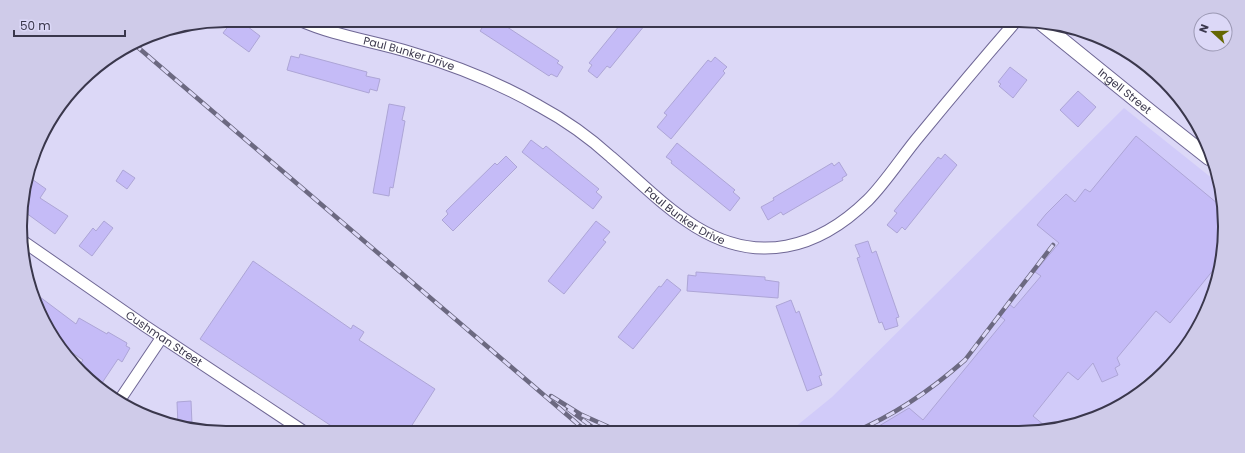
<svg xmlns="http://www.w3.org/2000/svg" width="1245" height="453" viewBox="0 0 1245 453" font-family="Poppins,sans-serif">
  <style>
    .built { fill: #d1cbf9 }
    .building { fill: #c5bbf7; stroke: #ada5d6 }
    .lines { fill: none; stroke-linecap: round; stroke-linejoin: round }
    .minor-casing { stroke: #6f6795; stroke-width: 13 }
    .tertiary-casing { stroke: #6f6795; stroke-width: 16 }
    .minor { stroke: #fff; stroke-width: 11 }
    .tertiary { stroke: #fff; stroke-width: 14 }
    .rail-casing { stroke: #6c6981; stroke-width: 4.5 }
    .rail { stroke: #dcd8f7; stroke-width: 3; stroke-dasharray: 9; stroke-linecap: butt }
    .labels { text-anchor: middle; stroke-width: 3; stroke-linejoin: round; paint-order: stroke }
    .street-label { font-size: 11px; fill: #3a374c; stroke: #dcd8f7 }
    .rim { fill: none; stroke: #3a374c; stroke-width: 2 }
  </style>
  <rect width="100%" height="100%" fill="#dcd8f7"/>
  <path class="built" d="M 1124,108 L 1218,183 L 1223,199 L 1218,280 L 1197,330 L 1183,348 L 1102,414 L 1046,431 L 789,432 L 832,397 Z"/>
  <g class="building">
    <path d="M 233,20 L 239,20 L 260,36 L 249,52 L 223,33 Z"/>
    <path d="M 624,20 L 649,20 L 610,68 L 607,66 L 597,78 L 588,71 L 592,65 L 589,63 Z"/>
    <path d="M 486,22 L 491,25 L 493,22 L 499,25 L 501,23 L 559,61 L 557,63 L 563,67 L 557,77 L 551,74 L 549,76 L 480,31 Z"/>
    <path d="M 300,54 L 367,72 L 366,76 L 380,79 L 377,91 L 370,89 L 369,93 L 287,70 L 291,56 L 299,58 Z"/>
    <path d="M 715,57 L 727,67 L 723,71 L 725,73 L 671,139 L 657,127 L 667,115 L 664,113 L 708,60 L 711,62 Z"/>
    <path d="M 1010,67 L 1027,80 L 1013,98 L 999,86 L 1001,84 L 998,82 Z"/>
    <path d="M 1078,91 L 1096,107 L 1078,127 L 1060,110 Z"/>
    <path d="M 389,104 L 405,107 L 402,120 L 405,121 L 393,188 L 390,187 L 389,196 L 373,193 Z"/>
    <path d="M 1136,136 L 1223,208 L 1219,263 L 1170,323 L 1156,311 L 1117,358 L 1120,365 L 1115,368 L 1118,375 L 1102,382 L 1093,363 L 1078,380 L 1068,372 L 1033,416 L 1050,430 L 1046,431 L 869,432 L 909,408 L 923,420 L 1005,320 L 1000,316 L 1009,304 L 1014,308 L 1041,276 L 1035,272 L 1059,243 L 1037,225 L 1046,214 L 1066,194 L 1075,202 L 1085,189 L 1090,192 Z"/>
    <path d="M 531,140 L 543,149 L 546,146 L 599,189 L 596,192 L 602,197 L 593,209 L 522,152 Z"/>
    <path d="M 677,143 L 735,190 L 733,192 L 740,198 L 730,211 L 671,163 L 672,161 L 666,157 Z"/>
    <path d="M 945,154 L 957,165 L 905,230 L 902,227 L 897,233 L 887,225 L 897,213 L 894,211 L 938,157 L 941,159 Z"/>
    <path d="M 506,156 L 517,167 L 453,231 L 442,220 L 448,214 L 446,211 L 495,163 L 497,165 Z"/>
    <path d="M 839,162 L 847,175 L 842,178 L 843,180 L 783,215 L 781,212 L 768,220 L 761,207 L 774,200 L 773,198 L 832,163 L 834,166 Z"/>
    <path d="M 123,170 L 135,178 L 127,189 L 116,181 Z"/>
    <path d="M 29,177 L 46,189 L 40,198 L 68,216 L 55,234 L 22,210 L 22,200 Z"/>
    <path d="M 104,221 L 113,228 L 92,256 L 79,246 L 93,228 L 96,231 Z"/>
    <path d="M 596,221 L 610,232 L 603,240 L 606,242 L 564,294 L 548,281 Z"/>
    <path d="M 868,241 L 872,253 L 876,251 L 899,317 L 896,318 L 898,326 L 885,330 L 882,322 L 879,323 L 857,258 L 860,257 L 855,245 Z"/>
    <path d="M 253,261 L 351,329 L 353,325 L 364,332 L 359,340 L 435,389 L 407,433 L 342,433 L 200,339 Z"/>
    <path d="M 696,272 L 765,277 L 765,280 L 779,282 L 778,298 L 687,291 L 688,275 L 696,276 Z"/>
    <path d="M 667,279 L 681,290 L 633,349 L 618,337 L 659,286 L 661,287 Z"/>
    <path d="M 32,291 L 76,324 L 79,318 L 107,334 L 108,332 L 127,343 L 126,346 L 130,348 L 122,362 L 118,359 L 100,386 L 79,366 L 83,360 L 55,341 Z"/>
    <path d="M 791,300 L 796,313 L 799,311 L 822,375 L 819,376 L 822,385 L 807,391 L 776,306 Z"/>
    <path d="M 191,401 L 192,424 L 178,425 L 177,402 Z"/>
  </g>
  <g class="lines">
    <g class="minor-casing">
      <g id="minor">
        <path id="s1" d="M 299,20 C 335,36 373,41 409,52 C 454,65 499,83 539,106 C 565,120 589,137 611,157 C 639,181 665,208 696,227 C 758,265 818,249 868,200 C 886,182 903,155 920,135 C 952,96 984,58 1017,20"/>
        <path id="s2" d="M 24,242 L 145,326 L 306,433"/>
        <path d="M 119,401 L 162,337"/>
      </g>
    </g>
    <g class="tertiary-casing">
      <g id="tertiary">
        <path id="s3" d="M 1041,23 L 1152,113 L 1209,158"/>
      </g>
    </g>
    <use href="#minor" class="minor"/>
    <use href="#tertiary" class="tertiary"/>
    <g class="rail-casing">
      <g id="rail">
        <path d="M 134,44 L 587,432"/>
        <path d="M 551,396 L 580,414 L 620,432"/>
        <path d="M 568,409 L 599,432"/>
        <path d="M 854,432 C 895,415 931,390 965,360 L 1053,245"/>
      </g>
    </g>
    <use href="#rail" class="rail"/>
  </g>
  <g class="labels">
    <g class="street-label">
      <text dy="4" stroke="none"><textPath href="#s1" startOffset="115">Paul Bunker Drive</textPath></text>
      <text dy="4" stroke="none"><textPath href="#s3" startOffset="108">Ingell Street</textPath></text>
      <text dy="4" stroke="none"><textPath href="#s1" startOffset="439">Paul Bunker Drive</textPath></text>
      <text dy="4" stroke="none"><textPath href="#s2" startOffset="170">Cushman Street</textPath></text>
    </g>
  </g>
  <path d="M0 0H1245V453H0ZM226 27H1019A199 199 0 0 1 1218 226V227A199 199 0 0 1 1019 426H226A199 199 0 0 1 27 227V226A199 199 0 0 1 226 27Z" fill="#cfcbe9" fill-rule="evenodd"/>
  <path class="rim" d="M226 27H1019A199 199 0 0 1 1218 226V227A199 199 0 0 1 1019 426H226A199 199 0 0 1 27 227V226A199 199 0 0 1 226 27Z"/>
  <g transform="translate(1213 32) rotate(291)"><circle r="19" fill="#dcd8f7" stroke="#9b98b3"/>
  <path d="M0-3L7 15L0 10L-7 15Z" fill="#646703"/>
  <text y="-6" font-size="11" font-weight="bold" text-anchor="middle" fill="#3a374c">N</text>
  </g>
  <path d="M14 30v6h111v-6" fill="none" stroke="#3a374c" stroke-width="2"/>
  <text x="20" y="30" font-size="12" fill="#3a374c" stroke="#dcd8f7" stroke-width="3" paint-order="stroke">50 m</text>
</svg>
